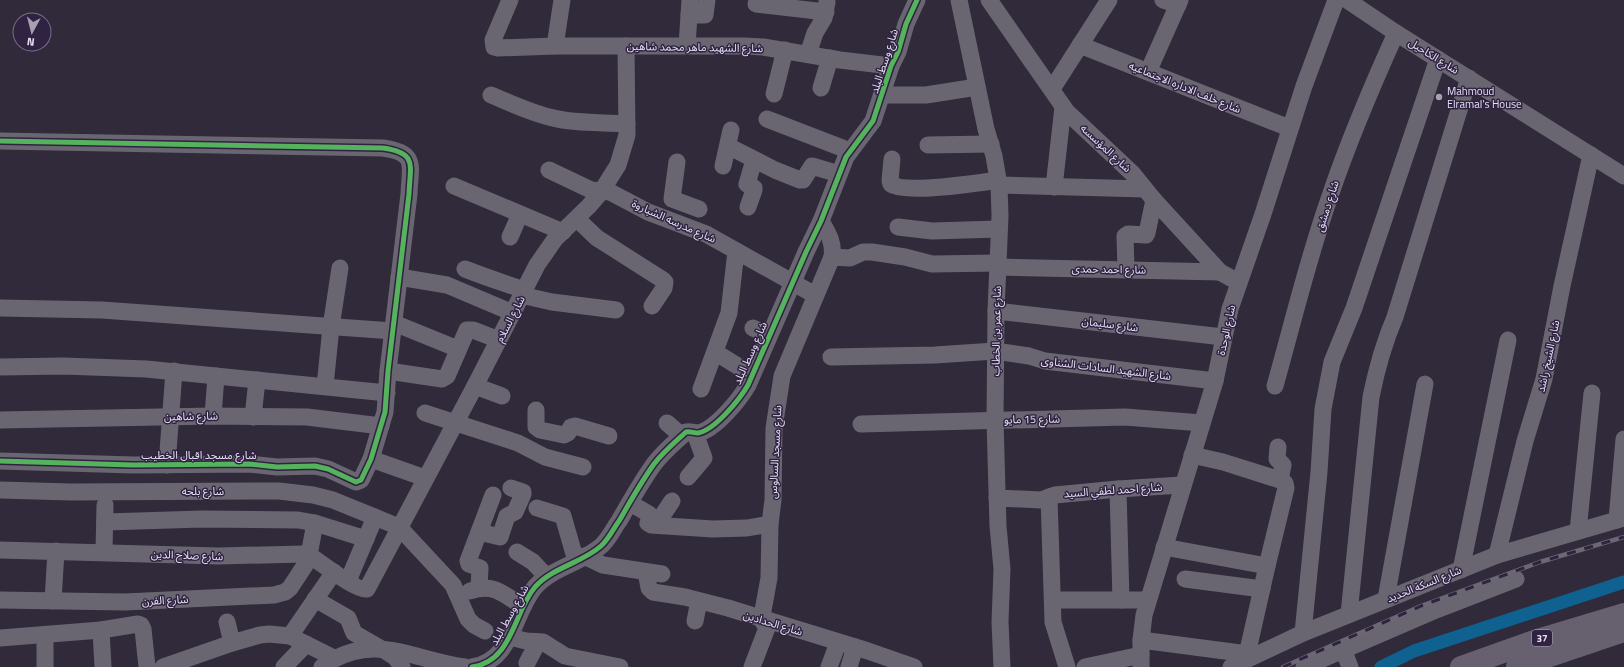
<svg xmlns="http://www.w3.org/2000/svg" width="1624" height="667" viewBox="0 0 1624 667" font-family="'Titillium Web','Noto Sans Arabic',sans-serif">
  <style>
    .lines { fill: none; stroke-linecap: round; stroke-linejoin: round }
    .canal { stroke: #0f618f; stroke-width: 13 }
    .minor { stroke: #6a6671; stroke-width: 17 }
    .highway { stroke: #67616f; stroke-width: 22 }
    .rail-casing { stroke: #6c6774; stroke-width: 4.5 }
    .rail { stroke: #2f2341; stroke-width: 3; stroke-dasharray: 9; stroke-linecap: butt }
    .cycleway-casing { stroke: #2f2341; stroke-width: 8 }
    .cycleway { stroke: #56b35d; stroke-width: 5 }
    .poi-dot { fill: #a7a0b3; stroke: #2f2341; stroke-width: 1.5 }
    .labels { text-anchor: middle; stroke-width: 3; stroke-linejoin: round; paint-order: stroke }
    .shield { fill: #2f2341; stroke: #b0a7be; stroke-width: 1 }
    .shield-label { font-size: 10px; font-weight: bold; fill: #e7e0f4 }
    .street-label { font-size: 11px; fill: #e7e0f4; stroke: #2f2341 }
    .poi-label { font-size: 11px; fill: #e7e0f4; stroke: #2f2341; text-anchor: start }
  </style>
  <rect width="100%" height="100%" fill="#302a3a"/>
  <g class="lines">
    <path class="canal" d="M 1381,667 L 1414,651 L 1624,582"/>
    <g class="minor">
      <path d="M 510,0 L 493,40 L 494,47 L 498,48 L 555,46 L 745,46 L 763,47 L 840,60 L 891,66"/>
      <path d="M 959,0 L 986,129 L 994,156 L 999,185 L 1000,216 L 996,311 L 995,420 L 998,526 L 1002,569 L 1000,622 L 1002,667"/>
      <path d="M 989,0 L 1067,112 L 1133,174 L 1154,200 L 1220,272 L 1238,282"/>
      <path d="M 1163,0 L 1178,5"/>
      <path d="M 1347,0 L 1396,33 L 1624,176"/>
      <path d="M 756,4 L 826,12"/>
      <path d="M 689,15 L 705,15 L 707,0"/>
      <path d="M 1080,45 L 1289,128"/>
      <path d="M 555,46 L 562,0"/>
      <path d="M 687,46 L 690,0"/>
      <path d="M 808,54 L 815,33 L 824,18 L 827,2"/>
      <path d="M 1148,72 L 1180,0"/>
      <path d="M 821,88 L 830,58"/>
      <path d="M 1052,89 L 1109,0"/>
      <path d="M 774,94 L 785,50"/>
      <path d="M 491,95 C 510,103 529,112 549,117 C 574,124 602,122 627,124"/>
      <path d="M 883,95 L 926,95 L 977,87"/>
      <path d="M 767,119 L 850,151"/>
      <path d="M 0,141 L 383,148 C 418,153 410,165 409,194 L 388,371 L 385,412 L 371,459 L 361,480 L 356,482 L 328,469 L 315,466 L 277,467 L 249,464 L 133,465 L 0,461"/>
      <path d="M 928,145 L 991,144"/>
      <path d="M 728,146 L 775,170 L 800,180 L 803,180 L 812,166 L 839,174"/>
      <path d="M 892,159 L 890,181 L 891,184 C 904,194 979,183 998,180"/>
      <path d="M 677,162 L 672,199 L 699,209"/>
      <path d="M 723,166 L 731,130"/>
      <path d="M 549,170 L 591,190 L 610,192 L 648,212 L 706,234 L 815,295"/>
      <path d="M 999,185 L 1145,189"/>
      <path d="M 454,186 L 563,232"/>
      <path d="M 1054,187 L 1063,107"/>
      <path d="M 748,207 L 754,190 L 754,188 L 747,184 L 754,160"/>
      <path d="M 577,219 L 597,238 L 663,280 L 665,282 L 664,288 L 652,306"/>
      <path d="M 898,227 L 932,231 L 999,229"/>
      <path d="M 510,237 L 520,214"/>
      <path d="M 832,257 L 850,258 L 863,252 L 872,252 L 905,257 L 932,264 L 998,263"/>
      <path d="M 998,267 L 1220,272"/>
      <path d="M 465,269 C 485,277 504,283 524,290"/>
      <path d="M 1126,270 L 1125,236 L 1128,234 L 1146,235 L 1147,233 L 1154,200"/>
      <path d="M 399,277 L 447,285 L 513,313"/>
      <path d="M 521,295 L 552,302 L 616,310"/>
      <path d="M 0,308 L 102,310 L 393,331"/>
      <path d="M 996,311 L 1223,337"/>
      <path d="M 394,323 L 458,349"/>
      <path d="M 753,328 L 769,336"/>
      <path d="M 715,352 L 752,375"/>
      <path d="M 831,357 L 935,355 L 995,351 L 1029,356 L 1045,361 L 1215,381"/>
      <path d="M 0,367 L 64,366 L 146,369 L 387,393"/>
      <path d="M 388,371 L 442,379 L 447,376 L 467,330 L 473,330 L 499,340"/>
      <path d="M 325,386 L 331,327 L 340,268"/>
      <path d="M 475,386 L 502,396"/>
      <path d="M 1275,386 C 1293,322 1308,258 1330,196 C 1349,140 1372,86 1396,33"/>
      <path d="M 701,389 L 729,313 L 736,251"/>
      <path d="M 536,410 L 536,427 L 540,430 L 564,435 L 568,433 L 571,427 L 575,426 L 609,436"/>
      <path d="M 425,413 L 518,443 L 545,457 L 583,467"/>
      <path d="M 213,416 L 216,376"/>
      <path d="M 253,417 L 257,380"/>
      <path d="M 0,420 L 213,416 L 307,417 L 381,426"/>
      <path d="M 667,423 L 682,436"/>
      <path d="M 861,424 L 1125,417 L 1202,423"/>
      <path d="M 1278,447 L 1277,459 L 1283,465 L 1280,480"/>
      <path d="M 1192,455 L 1223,462 L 1280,480 L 1285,483 L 1286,488 L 1267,566 L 1246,659"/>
      <path d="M 371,459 L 425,478"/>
      <path d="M 167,465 L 174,371"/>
      <path d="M 688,477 L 704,458 L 695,433"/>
      <path d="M 1118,489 L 1121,600"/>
      <path d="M 0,490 L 71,492 L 279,491 L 313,495 L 333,500 L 399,527 L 453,585 L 468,619 L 474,625 L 485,631"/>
      <path d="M 1049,497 L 1053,622 L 1067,667"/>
      <path d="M 997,498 L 1041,500 L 1055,495 L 1118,489 L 1182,485"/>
      <path d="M 630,503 L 649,514 L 650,517 L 648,523 L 651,525 L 713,529 L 747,528 L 770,524"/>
      <path d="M 537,508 L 563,516 L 576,561"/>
      <path d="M 1617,520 L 1624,439"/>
      <path d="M 105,522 L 202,519 L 298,520 L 315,523 L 366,539"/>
      <path d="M 656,525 L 672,501"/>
      <path d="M 1578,531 L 1592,393"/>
      <path d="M 479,532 L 500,537 L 507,516 L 515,512 L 523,494 L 523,492 L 511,488"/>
      <path d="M 1164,547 L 1267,566"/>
      <path d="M 0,550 L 218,556 L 303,554 L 309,555 C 320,562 358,592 367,589 L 475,386 L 537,265 L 555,239 L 589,206 L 601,192 L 618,165 L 627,135 L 626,46"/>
      <path d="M 104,552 L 105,505"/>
      <path d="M 517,552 L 533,562 L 546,576"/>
      <path d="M 309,555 L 315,523"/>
      <path d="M 1497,555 L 1525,441 L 1544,379 L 1562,286 L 1591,155"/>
      <path d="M 584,556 L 603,565 L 662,574"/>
      <path d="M 1461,570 L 1508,340"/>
      <path d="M 646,572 L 649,588 L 653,592 L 685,597 L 728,608 L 868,651 L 914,667"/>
      <path d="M 1185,579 L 1262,589"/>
      <path d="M 348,581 L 375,517"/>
      <path d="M 479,588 L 480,568 L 469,564 L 468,561 L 493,495"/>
      <path d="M 470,591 C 495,583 502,594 523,606"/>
      <path d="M 315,599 L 348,618 L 354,633 L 387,652 L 395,657 L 402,667"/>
      <path d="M 1386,599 L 1425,384"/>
      <path d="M 0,600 L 125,602 L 274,595 L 285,592 L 290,588 L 311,556"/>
      <path d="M 1053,600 L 1148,600"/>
      <path d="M 53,601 L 56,551"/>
      <path d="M 1349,614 L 1371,397 C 1377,367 1383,345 1395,317 L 1469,78"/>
      <path d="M 695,621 L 699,601"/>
      <path d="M 227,622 L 232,643"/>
      <path d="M 101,630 L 103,667"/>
      <path d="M 1303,633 L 1319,472 L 1323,409 L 1332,362 L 1354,308 L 1438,59"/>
      <path d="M 45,635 L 45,667"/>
      <path d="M 290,636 L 334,572"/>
      <path d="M 510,637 L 526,641 L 543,642 L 565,656 L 620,667"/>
      <path d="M 0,638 L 101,630 L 138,624 L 141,625 L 143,629 L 147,667"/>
      <path d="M 1141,640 L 1248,654"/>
      <path d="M 1343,649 L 1350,667"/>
      <path d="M 527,663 L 538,642"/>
      <path d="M 163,667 L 232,643 L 260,635 L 269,634 L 290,636 L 334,658"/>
      <path d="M 284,667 L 306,644"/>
      <path d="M 322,667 C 372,630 412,660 465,667"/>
      <path d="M 472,667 C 513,661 513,613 535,587 C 553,567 582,563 601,546 C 609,539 613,529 619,521 C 630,502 641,482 654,464 C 663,452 675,442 686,432 C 690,431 694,433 698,433 C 715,430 740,399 748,385 L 806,252 L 821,221 L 846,157 L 873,121 L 891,66 L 898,52 L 906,24 L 917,0"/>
      <path d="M 752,667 L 767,628 L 762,620 L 762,616 L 769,578 L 770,524 L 773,500 L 774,428 L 782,376 L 832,257 C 834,242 828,233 821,221"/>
      <path d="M 829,667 L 838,643"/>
      <path d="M 849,667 L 855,647"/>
      <path d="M 1085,667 L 1141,655"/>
      <path d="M 1141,667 L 1141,640 L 1144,615 L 1215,381 L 1230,309 L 1263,214 L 1304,86 L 1336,0"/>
      <path d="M 1231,667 L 1303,633 L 1497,555 L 1624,518"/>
      <path d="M 1304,667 L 1436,610 L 1516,579"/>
    </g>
    <g class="highway">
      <path d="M 1461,667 L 1534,641 L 1624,614"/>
      <path d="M 1517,667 L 1624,631"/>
    </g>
    <g class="rail-casing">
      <path id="rail" d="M 1283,667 L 1421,606 L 1540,562 L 1624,537"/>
    </g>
    <use href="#rail" class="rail"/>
    <g class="cycleway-casing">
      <g id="cycleway">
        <path d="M 0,141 L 383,148 C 418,153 410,165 409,194 L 388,371 L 385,412 L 371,459 L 361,480 L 356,482 L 328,469 L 315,466 L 277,467 L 249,464 L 133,465 L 0,461"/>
        <path d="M 472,667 C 513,661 513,613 535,587 C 553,567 582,563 601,546 C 609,539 613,529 619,521 C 630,502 641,482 654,464 C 663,452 675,442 686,432 C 690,431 694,433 698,433 C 715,430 740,399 748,385 L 806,252 L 821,221 L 846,157 L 873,121 L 891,66 L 898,52 L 906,24 L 917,0"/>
      </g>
    </g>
    <use href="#cycleway" class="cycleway"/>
  </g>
  <circle class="poi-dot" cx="1439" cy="97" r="4"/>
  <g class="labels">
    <rect class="shield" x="1532" y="630" width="20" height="16" rx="3"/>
    <g class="shield-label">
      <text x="1542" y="642">37</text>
    </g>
    <g class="street-label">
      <text transform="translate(695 47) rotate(1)" y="4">شارع الشهيد ماهر محمد شاهين</text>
      <text transform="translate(1434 56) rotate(32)" y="4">شارع الكاحيل</text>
      <text transform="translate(884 61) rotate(-72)" y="4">شارع وسط البلد</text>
      <text transform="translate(1185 87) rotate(22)" y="4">شارع خلف الاداره الاجتماعيه</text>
      <text transform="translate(1106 148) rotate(43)" y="4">شارع المؤسسه</text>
      <text transform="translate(1327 206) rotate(-72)" y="4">شارع دمشق</text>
      <text transform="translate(674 221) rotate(24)" y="4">شارع مدرسه الشباروة</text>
      <text transform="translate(1109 269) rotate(1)" y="4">شارع احمد حمدى</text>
      <text transform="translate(510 319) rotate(-63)" y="4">شارع السلام</text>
      <text transform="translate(1110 324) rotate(7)" y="4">شارع سليمان</text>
      <text transform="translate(1226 330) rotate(-78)" y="4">شارع الوحدة</text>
      <text transform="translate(996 331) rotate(-89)" y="4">شارع عمر بن الخطاب</text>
      <text transform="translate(750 353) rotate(-66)" y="4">شارع وسط البلد</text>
      <text transform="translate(1548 356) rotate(-78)" y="4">شارع الشيخ راشد</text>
      <text transform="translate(1106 368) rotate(7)" y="4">شارع الشهيد السادات الشناوى</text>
      <text transform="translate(191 416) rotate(-1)" y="4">شارع شاهين</text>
      <text transform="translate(1032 419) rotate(-1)" y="4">شارع 15 مايو</text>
      <text transform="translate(775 452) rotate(-87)" y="4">شارع مسجد السالوس</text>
      <text x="199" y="459">شارع مسجد اقبال الخطيب</text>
      <text transform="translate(1113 490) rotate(-4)" y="4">شارع احمد لطفي السيد</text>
      <text x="203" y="495">شارع بلحه</text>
      <text transform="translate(187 555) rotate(2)" y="4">شارع صلاح الدين</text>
      <text transform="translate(1424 584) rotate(-22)" y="4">شارع السكة الحديد</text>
      <text transform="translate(165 600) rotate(-3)" y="4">شارع الفرن</text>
      <text transform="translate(509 615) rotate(-61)" y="4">شارع وسط البلد</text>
      <text transform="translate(773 623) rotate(17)" y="4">شارع الحدادين</text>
    </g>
    <g class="poi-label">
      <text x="1447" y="95">Mahmoud<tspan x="1447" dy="13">Elramal's House</tspan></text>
    </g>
  </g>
  <g transform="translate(32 32) rotate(187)"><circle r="19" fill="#2f2341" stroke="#796f89"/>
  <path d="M0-3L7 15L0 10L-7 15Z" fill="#a7a0b3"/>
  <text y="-6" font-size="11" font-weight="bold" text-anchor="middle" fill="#e7e0f4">N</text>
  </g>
</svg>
